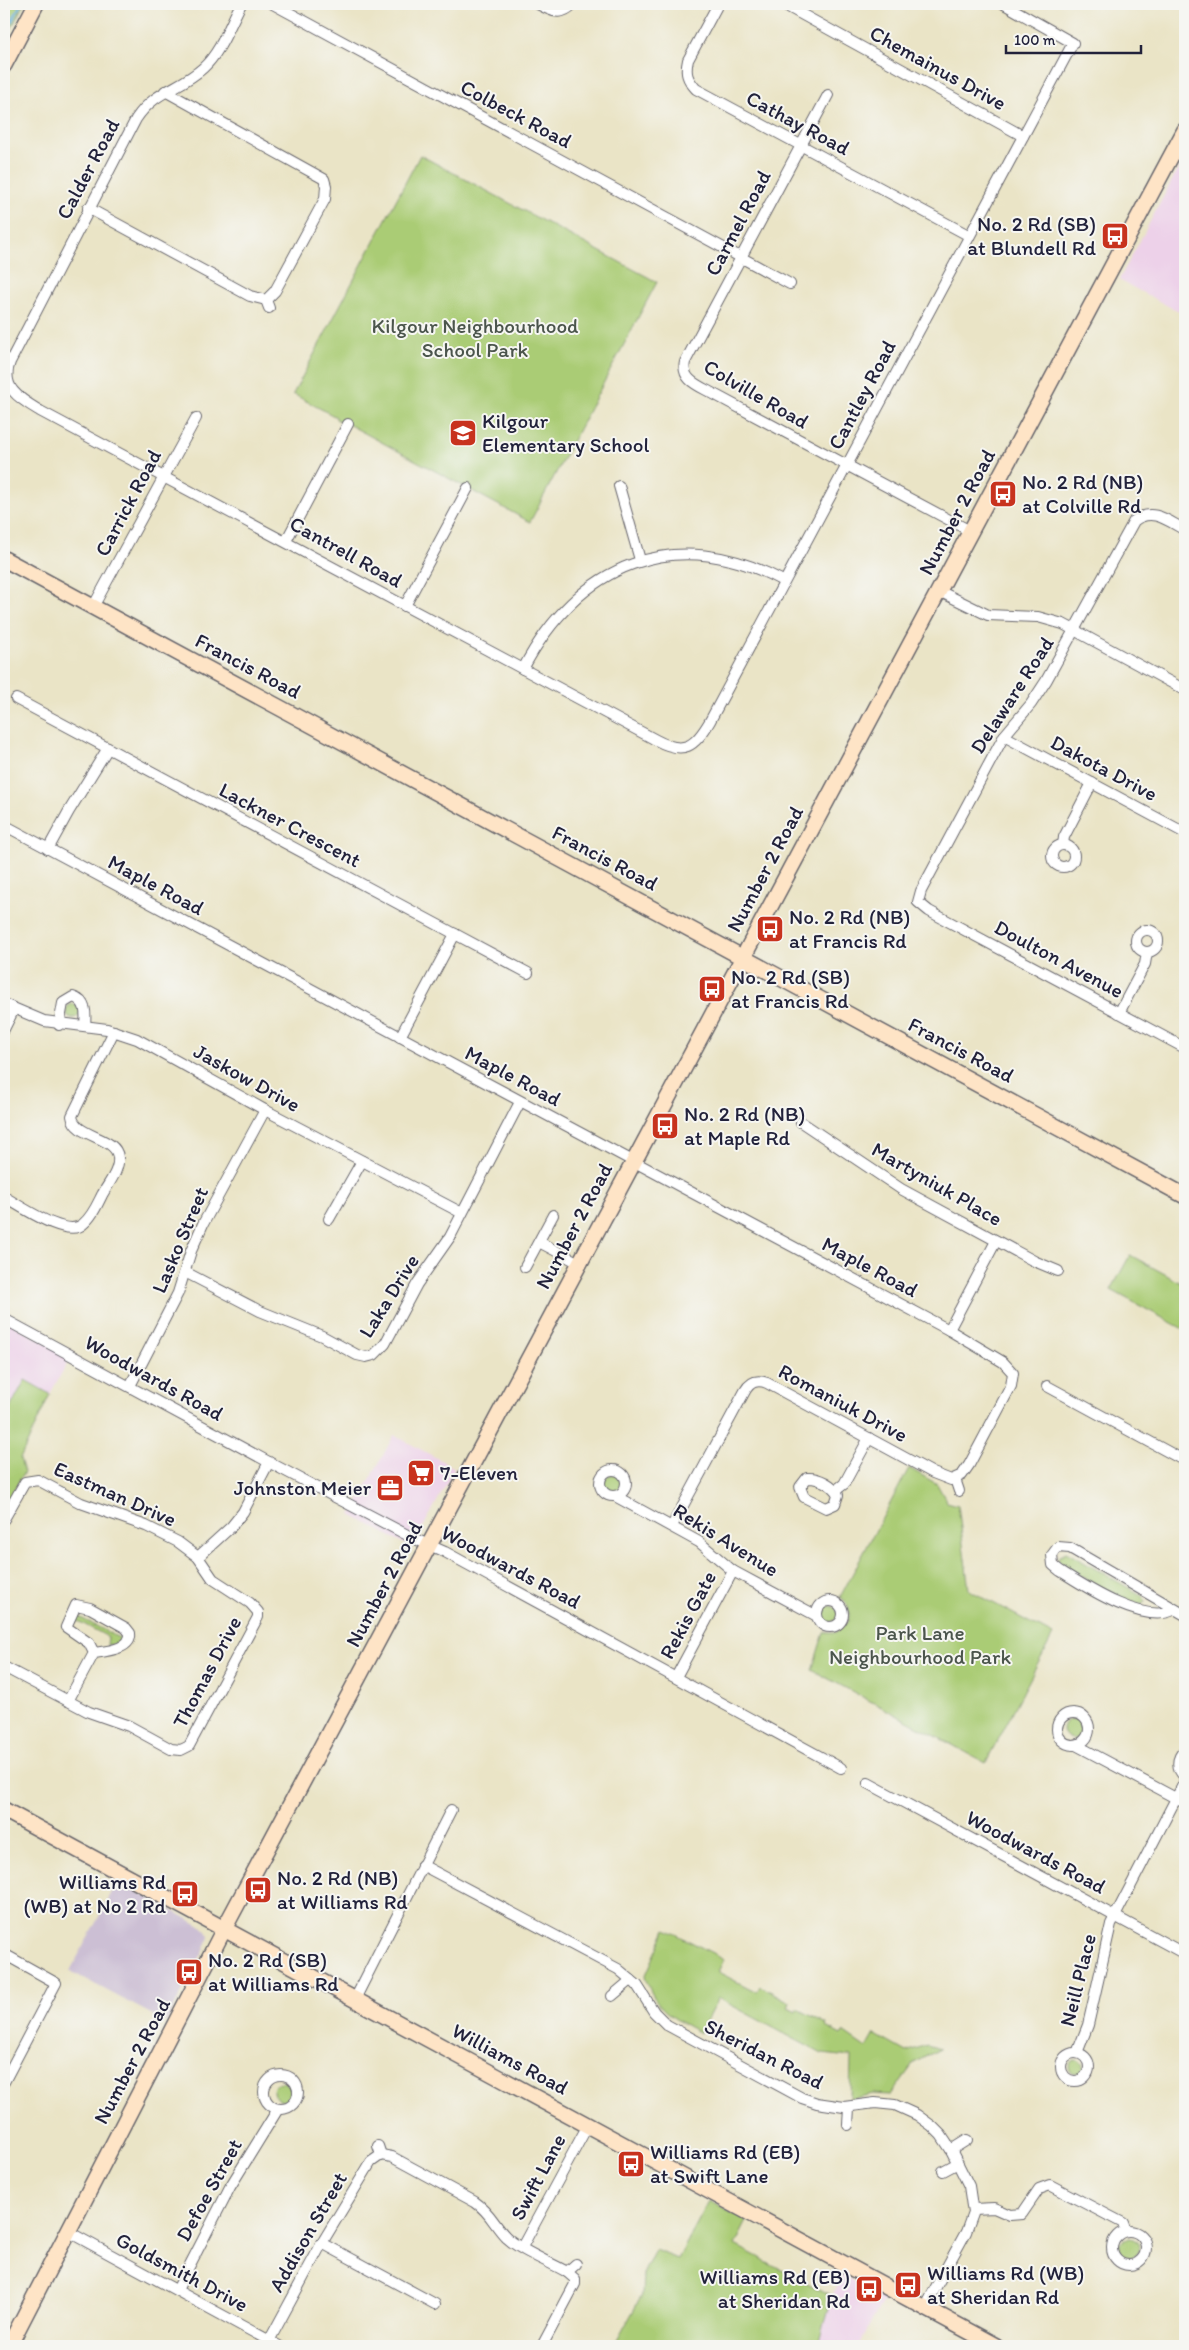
<svg xmlns="http://www.w3.org/2000/svg" width="1189" height="2350" viewBox="0 0 1189 2350" font-family="Itim,sans-serif">
  <style>
    .built { fill: #edd1e9 }
    .industrial { fill: #ccbfd4 }
    .green { fill: #aacc75; stroke: #667758 }
    .lines { fill: none; stroke-linecap: round; stroke-linejoin: round }
    .stream { stroke: #63aad9; stroke-width: 2.5 }
    .street-casing { stroke: #68666c; stroke-width: 12 }
    .secondary-casing { stroke: #68666c; stroke-width: 18 }
    .street { stroke: #fff; stroke-width: 10 }
    .secondary { stroke: #fee4c6; stroke-width: 15 }
    .labels { text-anchor: middle; stroke-width: 4; stroke-linejoin: round; paint-order: stroke }
    .street-label { font-size: 21px; fill: #22223b; stroke: #f6f6f2 }
    .poi-label { font-size: 21px; fill: #22223b; stroke: #f6f6f2; text-anchor: start }
    .park-label { font-size: 21px; fill: #4b554c; stroke: #f6f6f2 }
  </style>
  <rect width="100%" height="100%" fill="#f6f6f2"/>
  <filter id="ink" filterUnits="userSpaceOnUse"><feTurbulence type="fractalNoise" baseFrequency=".02" numOctaves="2"/><feDisplacementMap in="SourceGraphic" scale="10" xChannelSelector="R" yChannelSelector="G"/><feConvolveMatrix kernelMatrix="1 2 1 2 8 2 1 2 1" color-interpolation-filters="sRGB"/></filter>
  <filter id="wash" filterUnits="userSpaceOnUse"><feTurbulence type="fractalNoise" baseFrequency=".0096" numOctaves="4" result="noise"/><feDisplacementMap in="SourceGraphic" scale="20" xChannelSelector="R" yChannelSelector="G"/><feGaussianBlur stdDeviation="1.12" result="paint"/><feColorMatrix in="noise" values="0 0 0 0 0 0 0 0 0 0 0 0 0 0 0 0 0 1.4 0 .05"/><feComposite in="paint" operator="in"/></filter>
  <g filter="url(#wash)">
    <rect width="100%" height="100%" fill="#eae4c6"/>
    <g class="built">
      <path d="M 1185,156 L 1185,315 L 1119,280 Z"/>
      <path d="M 4,1320 L 71,1356 L 50,1394 L 25,1380 L 4,1419 Z"/>
      <path d="M 394,1435 L 455,1468 L 412,1548 L 351,1515 Z"/>
      <path d="M 843,2275 L 884,2299 L 858,2346 L 819,2346 L 832,2296 Z"/>
    </g>
    <path class="industrial" d="M 118,1881 L 203,1927 L 209,1936 L 207,1944 L 166,2022 L 70,1971 Z"/>
    <g class="green">
      <path d="M 4,4 L 24,4 L 4,42 Z"/>
      <path d="M 420,155 L 657,282 L 530,522 L 344,422 L 343,423 L 336,419 L 336,417 L 293,394 Z"/>
      <circle cx="73" cy="1011" r="7"/>
      <path d="M 1130,1255 L 1185,1285 L 1185,1330 L 1111,1290 Z"/>
      <path d="M 25,1380 L 50,1394 L 20,1459 L 24,1472 L 4,1508 L 4,1419 Z"/>
      <path d="M 909,1468 L 937,1484 L 947,1502 L 958,1505 L 969,1590 L 1053,1635 L 986,1763 L 812,1670 L 824,1632 L 837,1632 L 848,1621 C 851,1611 848,1602 840,1597 Z"/>
      <circle cx="613" cy="1483" r="9"/>
      <path d="M 1066,1552 L 1143,1596 L 1145,1602 L 1141,1604 L 1122,1600 L 1062,1565 L 1058,1561 L 1059,1556 Z"/>
      <circle cx="830" cy="1614" r="8"/>
      <path d="M 78,1610 L 82,1611 L 79,1617 L 119,1638 L 123,1633 L 126,1636 C 122,1644 114,1645 107,1645 L 108,1637 L 78,1621 L 72,1626 L 71,1621 Z"/>
      <circle cx="1073" cy="1729" r="10"/>
      <path d="M 666,1929 L 724,1959 L 718,1972 L 757,1992 L 760,1986 L 790,2002 L 788,2008 L 796,2012 L 798,2009 L 827,2024 L 826,2027 L 841,2035 L 843,2032 L 866,2048 L 874,2034 L 906,2052 L 927,2045 L 940,2049 L 914,2063 L 891,2095 L 873,2094 L 850,2099 L 851,2057 L 822,2054 L 718,1998 L 700,2033 C 671,2017 656,2010 645,1977 Z"/>
      <circle cx="1076" cy="2067" r="7"/>
      <circle cx="282" cy="2091" r="9"/>
      <path d="M 709,2201 L 747,2221 L 735,2245 L 832,2296 L 819,2346 L 614,2346 L 642,2295 L 643,2274 L 655,2250 L 678,2259 Z"/>
      <circle cx="1129" cy="2248" r="10"/>
    </g>
    <g class="lines">
      <path class="stream" d="M 4,36 L 21,4"/>
    </g>
  </g>
  <g filter="url(#ink)">
    <g class="lines">
      <g class="street-casing">
        <g id="street">
          <path d="M 241,4 C 230,24 221,52 203,68 C 180,89 155,90 136,119 L 10,362 C 0,388 20,399 40,411 L 656,740 C 684,755 695,747 710,721 L 1073,43 L 1004,4"/>
          <path d="M 273,4 L 790,284"/>
          <path d="M 538,4 C 551,11 561,17 573,4"/>
          <path d="M 718,4 L 688,60 C 685,73 687,79 696,89 L 968,235"/>
          <path d="M 783,4 L 1023,136"/>
          <path d="M 165,91 L 324,179 L 326,186 L 325,199 L 275,291 L 266,300 L 269,308"/>
          <path d="M 828,95 L 685,362 C 681,379 697,385 710,392 L 970,531"/>
          <path d="M 88,208 L 250,296 L 266,300"/>
          <path d="M 619,486 L 640,560"/>
          <path d="M 1185,530 C 1168,521 1152,507 1134,521 L 1046,681 L 1031,704 L 1004,736 L 921,891 L 918,902 L 929,911 L 1185,1048"/>
          <path d="M 286,541 L 348,424"/>
          <path d="M 939,591 L 988,615 L 1038,617 L 1063,624 L 1185,690"/>
          <path d="M 405,606 L 468,488"/>
          <path d="M 93,607 L 196,418"/>
          <path d="M 523,669 C 578,564 675,523 783,581"/>
          <path d="M 16,699 L 455,934 L 400,1037"/>
          <path d="M 1004,736 L 1185,833"/>
          <path d="M 4,825 L 949,1330 L 1003,1362 L 1013,1373 L 1011,1386 L 969,1465 L 962,1475 L 951,1480 L 933,1473 L 767,1383 C 757,1379 750,1382 745,1391 L 672,1526"/>
          <circle cx="1063" cy="856" r="11"/>
          <path d="M 1063,845 L 1064,837 L 1092,783"/>
          <path d="M 48,849 L 69,811 L 108,748"/>
          <circle cx="1147" cy="941" r="11"/>
          <path d="M 455,934 L 528,973"/>
          <path d="M 4,1004 L 44,1021 L 107,1029 L 137,1039 L 265,1110 L 462,1213"/>
          <path d="M 1119,1013 L 1145,964 L 1147,952"/>
          <path d="M 59,1025 L 63,1003 L 73,997 C 87,1001 86,1014 85,1026"/>
          <path d="M 4,1029 L 14,1009"/>
          <path d="M 801,1122 L 901,1189 L 1034,1261 L 1058,1271"/>
          <path d="M 4,1197 C 21,1206 67,1239 83,1224 C 92,1217 97,1205 102,1195 C 108,1184 120,1170 118,1157 C 116,1136 75,1138 72,1116 L 114,1031"/>
          <path d="M 329,1219 L 362,1161"/>
          <path d="M 539,1242 L 579,1263"/>
          <path d="M 525,1267 L 553,1215"/>
          <path d="M 185,1272 L 260,1311 L 322,1336 L 357,1355 L 366,1357 L 374,1355 L 385,1344 L 417,1284 L 450,1237 L 520,1102"/>
          <path d="M 4,1319 L 278,1467 L 413,1538 L 445,1552 L 841,1768"/>
          <path d="M 949,1330 L 996,1241"/>
          <path d="M 130,1386 L 178,1293 L 191,1251 L 203,1224 L 265,1110"/>
          <path d="M 1047,1386 L 1185,1461"/>
          <circle cx="613" cy="1483" r="13"/>
          <path d="M 807,1478 C 818,1477 834,1485 838,1495 L 835,1504 L 826,1508 L 804,1497 L 800,1487 Z"/>
          <path d="M 955,1479 L 959,1491"/>
          <path d="M 836,1490 L 844,1484 L 869,1438"/>
          <path d="M 615,1496 L 699,1542 L 733,1571 L 817,1616"/>
          <path d="M 4,1519 L 25,1482 L 38,1480 L 81,1503 L 146,1526 L 178,1542 L 198,1557 L 213,1579 L 250,1603 L 258,1612 L 258,1617 L 189,1746 L 181,1750 L 171,1749 L 129,1726 L 89,1712 L 4,1667"/>
          <path d="M 198,1557 L 231,1527 L 243,1512 L 269,1462"/>
          <circle cx="830" cy="1614" r="13"/>
          <path d="M 1175,1609 C 1146,1627 1084,1586 1059,1570 L 1053,1565 L 1052,1555 L 1058,1547 L 1070,1548 L 1185,1615"/>
          <path d="M 676,1677 L 733,1571"/>
          <path d="M 68,1701 L 94,1653 L 89,1643 L 66,1627 L 76,1605 L 90,1608 L 126,1628 L 130,1633 C 132,1649 107,1651 94,1653"/>
          <circle cx="1073" cy="1729" r="16"/>
          <path d="M 1076,1745 L 1185,1803"/>
          <path d="M 1185,1750 C 1176,1758 1176,1769 1185,1777"/>
          <path d="M 868,1783 L 1185,1954"/>
          <path d="M 422,1865 L 618,1969 L 637,1985 L 654,2012 L 667,2025 L 802,2098 L 817,2103 L 844,2107 L 875,2103 L 895,2105 L 917,2115 L 932,2126 L 941,2135 L 951,2150 L 969,2186 L 973,2213 L 966,2232 L 925,2307"/>
          <path d="M 4,1954 L 56,1983 L 4,2082"/>
          <path d="M 612,1996 L 631,1980"/>
          <path d="M 355,1999 L 451,1810"/>
          <path d="M 1077,2053 L 1088,2025 L 1111,1924 L 1185,1781"/>
          <circle cx="1075" cy="2067" r="14"/>
          <circle cx="281" cy="2092" r="17"/>
          <path d="M 848,2125 L 849,2107"/>
          <path d="M 951,2150 L 967,2140"/>
          <path d="M 381,2155 L 392,2157 L 475,2202 C 491,2213 494,2225 506,2237 C 522,2252 548,2261 567,2272 L 576,2264"/>
          <path d="M 943,2171 L 958,2163"/>
          <path d="M 974,2209 L 994,2208 L 1010,2215 L 1022,2214 L 1039,2189 L 1050,2185 L 1123,2223 L 1126,2231"/>
          <circle cx="1129" cy="2248" r="17"/>
          <path d="M 67,2231 L 279,2346"/>
          <path d="M 322,2243 L 435,2304"/>
          <path d="M 522,2247 L 588,2125"/>
          <path d="M 177,2290 L 230,2187 L 278,2109"/>
          <path d="M 269,2341 L 322,2243 L 371,2162 L 381,2155 L 378,2146"/>
          <path d="M 542,2346 L 575,2284 L 575,2279 L 567,2272"/>
        </g>
      </g>
      <g class="secondary-casing">
        <g id="secondary">
          <path d="M 4,65 L 36,4"/>
          <path d="M 4,559 L 1185,1196"/>
          <path d="M 4,1810 L 996,2346"/>
          <path d="M 9,2346 L 224,1929 L 1185,130"/>
        </g>
      </g>
      <use href="#street" class="street"/>
      <use href="#secondary" class="secondary"/>
    </g>
  </g>
  <defs>
    <g id="bus-square" transform="scale(1.4375)"><rect x="-9" y="-9" width="18" height="18" rx="4" fill="#c8321e" stroke="#f6f6f2"/><path d="M-5-6H5V4H4V6H2V4H-2V6H-4V4H-5ZM-3.5-4V0h7V-4ZM-3.5 1.2v1.5H-2V1.2ZM2 1.2v1.5H3.5V1.2Z" fill="#fff"/></g>
    <g id="school-square" transform="scale(1.4375)"><rect x="-9" y="-9" width="18" height="18" rx="4" fill="#c8321e" stroke="#f6f6f2"/><path d="M0-5L7-2L0 1L-7-2ZM-4 1L0 2.5L4 1V4Q0 6-4 4Z" fill="#fff"/></g>
    <g id="supermarket-square" transform="scale(1.4375)"><rect x="-9" y="-9" width="18" height="18" rx="4" fill="#c8321e" stroke="#f6f6f2"/><path d="M-6-5.5h2.5l.6 2H6L4.5 2H-2.5L-4.4-4H-6ZM-1.5 3.2a1.3 1.3 0 1 0 .1 0ZM3 3.2a1.3 1.3 0 1 0 .1 0Z" fill="#fff"/></g>
    <g id="office-square" transform="scale(1.4375)"><rect x="-9" y="-9" width="18" height="18" rx="4" fill="#c8321e" stroke="#f6f6f2"/><path d="M-6-3h4V-5.5h4V-3h4V5H-6ZM-1-4.5V-3h2v-1.5ZM-6 0V1H6V0Z" fill="#fff"/></g>
  </defs>
  <g fill-rule="evenodd">
    <use href="#bus-square" x="1115" y="236"/>
    <use href="#school-square" x="463" y="433"/>
    <use href="#bus-square" x="1003" y="494"/>
    <use href="#bus-square" x="770" y="929"/>
    <use href="#bus-square" x="712" y="989"/>
    <use href="#bus-square" x="665" y="1126"/>
    <use href="#supermarket-square" x="421" y="1473"/>
    <use href="#office-square" x="390" y="1488"/>
    <use href="#bus-square" x="258" y="1890"/>
    <use href="#bus-square" x="185" y="1894"/>
    <use href="#bus-square" x="189" y="1972"/>
    <use href="#bus-square" x="631" y="2164"/>
    <use href="#bus-square" x="908" y="2285"/>
    <use href="#bus-square" x="869" y="2289"/>
  </g>
  <g class="labels">
    <g class="street-label">
      <text transform="translate(938 68) rotate(29)" y="7">Chemainus Drive</text>
      <text transform="translate(516 114) rotate(28)" y="7">Colbeck Road</text>
      <text transform="translate(798 123) rotate(28)" y="7">Cathay Road</text>
      <text transform="translate(88 169) rotate(-62)" y="7">Calder Road</text>
      <text transform="translate(738 223) rotate(-62)" y="7">Carmel Road</text>
      <text transform="translate(756 394) rotate(30)" y="7">Colville Road</text>
      <text transform="translate(862 395) rotate(-62)" y="7">Cantley Road</text>
      <text transform="translate(128 503) rotate(-62)" y="7">Carrick Road</text>
      <text transform="translate(957 512) rotate(-62)" y="7">Number 2 Road</text>
      <text transform="translate(346 552) rotate(29)" y="7">Cantrell Road</text>
      <text transform="translate(248 666) rotate(28)" y="7">Francis Road</text>
      <text transform="translate(1012 695) rotate(-57)" y="7">Delaware Road</text>
      <text transform="translate(1104 768) rotate(28)" y="7">Dakota Drive</text>
      <text transform="translate(290 825) rotate(28)" y="7">Lackner Crescent</text>
      <text transform="translate(605 858) rotate(28)" y="7">Francis Road</text>
      <text transform="translate(765 869) rotate(-62)" y="7">Number 2 Road</text>
      <text transform="translate(156 885) rotate(28)" y="7">Maple Road</text>
      <text transform="translate(1059 959) rotate(28)" y="7">Doulton Avenue</text>
      <text transform="translate(961 1050) rotate(28)" y="7">Francis Road</text>
      <text transform="translate(513 1076) rotate(28)" y="7">Maple Road</text>
      <text transform="translate(247 1078) rotate(29)" y="7">Jaskow Drive</text>
      <text transform="translate(937 1184) rotate(30)" y="7">Martyniuk Place</text>
      <text transform="translate(574 1226) rotate(-62)" y="7">Number 2 Road</text>
      <text transform="translate(180 1240) rotate(-67)" y="7">Lasko Street</text>
      <text transform="translate(870 1267) rotate(28)" y="7">Maple Road</text>
      <text transform="translate(389 1296) rotate(-58)" y="7">Laka Drive</text>
      <text transform="translate(154 1378) rotate(29)" y="7">Woodwards Road</text>
      <text transform="translate(843 1403) rotate(28)" y="7">Romaniuk Drive</text>
      <text transform="translate(115 1494) rotate(24)" y="7">Eastman Drive</text>
      <text transform="translate(726 1540) rotate(32)" y="7">Rekis Avenue</text>
      <text transform="translate(511 1567) rotate(28)" y="7">Woodwards Road</text>
      <text transform="translate(384 1584) rotate(-62)" y="7">Number 2 Road</text>
      <text transform="translate(688 1615) rotate(-62)" y="7">Rekis Gate</text>
      <text transform="translate(207 1672) rotate(-62)" y="7">Thomas Drive</text>
      <text transform="translate(1036 1852) rotate(28)" y="7">Woodwards Road</text>
      <text transform="translate(1078 1980) rotate(-76)" y="7">Neill Place</text>
      <text transform="translate(764 2054) rotate(27)" y="7">Sheridan Road</text>
      <text transform="translate(510 2059) rotate(28)" y="7">Williams Road</text>
      <text transform="translate(132 2061) rotate(-62)" y="7">Number 2 Road</text>
      <text transform="translate(538 2177) rotate(-62)" y="7">Swift Lane</text>
      <text transform="translate(209 2190) rotate(-61)" y="7">Defoe Street</text>
      <text transform="translate(308 2232) rotate(-60)" y="7">Addison Street</text>
      <text transform="translate(182 2272) rotate(28)" y="7">Goldsmith Drive</text>
    </g>
    <g class="poi-label">
      <text x="1096" y="231" text-anchor="end">No. 2 Rd (SB)<tspan x="1096" dy="24">at Blundell Rd</tspan></text>
      <text x="482" y="428">Kilgour<tspan x="482" dy="24">Elementary School</tspan></text>
      <text x="1022" y="489">No. 2 Rd (NB)<tspan x="1022" dy="24">at Colville Rd</tspan></text>
      <text x="789" y="924">No. 2 Rd (NB)<tspan x="789" dy="24">at Francis Rd</tspan></text>
      <text x="731" y="984">No. 2 Rd (SB)<tspan x="731" dy="24">at Francis Rd</tspan></text>
      <text x="684" y="1121">No. 2 Rd (NB)<tspan x="684" dy="24">at Maple Rd</tspan></text>
      <text x="440" y="1480">7-Eleven</text>
      <text x="371" y="1495" text-anchor="end">Johnston Meier</text>
      <text x="277" y="1885">No. 2 Rd (NB)<tspan x="277" dy="24">at Williams Rd</tspan></text>
      <text x="166" y="1889" text-anchor="end">Williams Rd<tspan x="166" dy="24">(WB) at No 2 Rd</tspan></text>
      <text x="208" y="1967">No. 2 Rd (SB)<tspan x="208" dy="24">at Williams Rd</tspan></text>
      <text x="650" y="2159">Williams Rd (EB)<tspan x="650" dy="24">at Swift Lane</tspan></text>
      <text x="927" y="2280">Williams Rd (WB)<tspan x="927" dy="24">at Sheridan Rd</tspan></text>
      <text x="850" y="2284" text-anchor="end">Williams Rd (EB)<tspan x="850" dy="24">at Sheridan Rd</tspan></text>
    </g>
    <g class="park-label">
      <text x="475" y="333">Kilgour Neighbourhood<tspan x="475" dy="24">School Park</tspan></text>
      <text x="920" y="1640">Park Lane<tspan x="920" dy="24">Neighbourhood Park</tspan></text>
    </g>
  </g>
  <rect width="1189" height="2350" fill="none" stroke="#f6f6f2" stroke-width="20"/>
  <path d="M1006 45v8h135v-8" fill="none" stroke="#22223b" stroke-width="2.5"/>
  <text x="1014" y="45" font-size="15" fill="#22223b" stroke="#f6f6f2" stroke-width="4" paint-order="stroke">100 m</text>
</svg>
